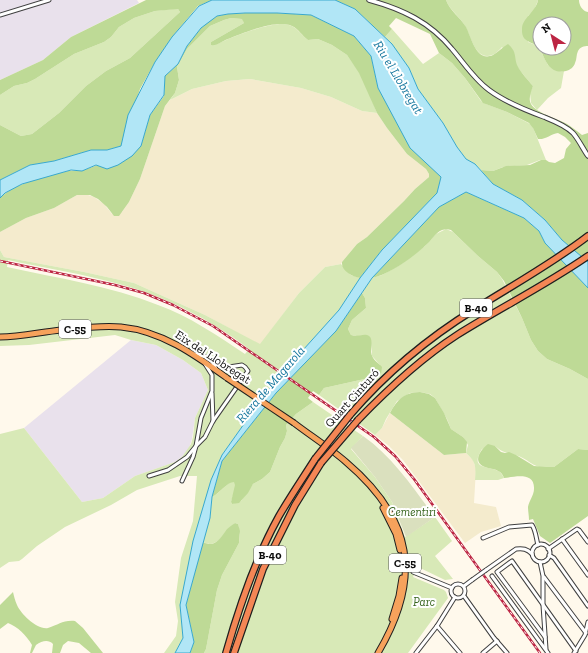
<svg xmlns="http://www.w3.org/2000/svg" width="588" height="653" viewBox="0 0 588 653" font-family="'Zilla Slab',serif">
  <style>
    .industrial { fill: #e9e1ec }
    .farmland { fill: #f4ebcd }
    .green { fill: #d8e9b7; fill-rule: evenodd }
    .forest { fill: #beda96; fill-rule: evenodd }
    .cemetery { fill: #dae0be }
    .water { fill: #b1e6f6; stroke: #38a8cd }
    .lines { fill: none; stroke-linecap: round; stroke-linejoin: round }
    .minor-casing { stroke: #404040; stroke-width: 5 }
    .tertiary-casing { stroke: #404040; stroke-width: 5.5 }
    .trunk-casing { stroke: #1e1e1e; stroke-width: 7 }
    .motorway-casing { stroke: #1e1e1e; stroke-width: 8 }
    .minor { stroke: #fff; stroke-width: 3 }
    .tertiary { stroke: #fff; stroke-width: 3.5 }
    .trunk { stroke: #f6a25c; stroke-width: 5 }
    .motorway { stroke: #f48655; stroke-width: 5.5 }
    .rail-casing { stroke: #bc2543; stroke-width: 2.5 }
    .rail { stroke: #fff; stroke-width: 1; stroke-dasharray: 3; stroke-linecap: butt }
    .minor-bridge-casing { stroke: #404040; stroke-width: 5; stroke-linecap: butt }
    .trunk-bridge-casing { stroke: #1e1e1e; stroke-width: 7; stroke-linecap: butt }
    .motorway-bridge-casing { stroke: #1e1e1e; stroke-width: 8; stroke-linecap: butt }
    .minor-bridge { stroke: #fff; stroke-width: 3 }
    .trunk-bridge { stroke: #f6a25c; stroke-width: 5 }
    .motorway-bridge { stroke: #f48655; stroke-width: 5.5 }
    .labels { text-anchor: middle; stroke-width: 4; stroke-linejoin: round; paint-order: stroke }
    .shield { fill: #fff; stroke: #565656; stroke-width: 1 }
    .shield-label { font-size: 11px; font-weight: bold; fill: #0d0d0d }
    .street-label { font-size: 12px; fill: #0d0d0d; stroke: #fff }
    .park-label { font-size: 12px; font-style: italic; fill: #36641d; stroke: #fff }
    .water-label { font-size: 13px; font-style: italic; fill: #16779e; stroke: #fff }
  </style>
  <rect width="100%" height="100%" fill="#fff9ec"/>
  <g class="industrial">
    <path d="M 0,0 L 137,0 L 139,3 L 71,37 L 43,60 L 0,80 Z"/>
    <path d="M 131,340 L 156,345 L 183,360 L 201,373 L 208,390 L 195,418 L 192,439 L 189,448 L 182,457 L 175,462 L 135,476 L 103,498 L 82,502 L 24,428 Z"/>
  </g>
  <g class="farmland">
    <path d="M 250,79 L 301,88 L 331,97 L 362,111 L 377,113 L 387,128 L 407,154 L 426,169 L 429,174 L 429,177 L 415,189 L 404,201 L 367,237 L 357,244 L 342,262 L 341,264 L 325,267 L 299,293 L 260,345 L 205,315 L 134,283 L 84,272 L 4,257 L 0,250 L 0,232 L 26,218 L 54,208 L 77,195 L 85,194 L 94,197 L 104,204 L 112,214 L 122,212 L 129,202 L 140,179 L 165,106 L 170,100 L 192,89 L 226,81 Z"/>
    <path d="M 390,413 L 444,455 L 466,453 L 473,460 L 476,469 L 474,503 L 496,507 L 501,526 L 481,532 L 465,543 L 403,460 L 389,446 L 375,435 L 382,428 Z"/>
  </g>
  <g class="green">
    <path d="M 446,0 L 538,0 L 534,11 L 528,16 L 528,42 L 538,46 L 548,65 L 561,72 L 564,71 L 561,88 L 548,98 L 537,110 L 531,103 L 530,93 L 533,86 C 522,74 513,60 502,47 C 499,50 496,54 492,55 C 476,61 471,37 466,28 C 461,17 450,11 446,0 Z"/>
    <path d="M 173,9 L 178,9 L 180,12 L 130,58 L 106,71 L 86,86 L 59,113 L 32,134 L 21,136 L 0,125 L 0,95 L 14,86 L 27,83 L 35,79 L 74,54 L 104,42 L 111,37 L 119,27 L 134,18 L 155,11 Z"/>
    <path d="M 231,18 L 243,19 L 244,23 L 211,42 L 217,44 C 232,37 274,20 289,25 C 297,27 301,35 308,40 L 318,39 L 332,45 L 347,55 L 359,72 L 365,83 L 377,113 L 362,111 L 331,97 L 301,88 L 250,79 L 226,81 L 192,89 L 170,100 L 175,93 L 179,80 L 177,67 L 187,49 L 210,26 L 224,20 Z"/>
    <path d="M 392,29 L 423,64 L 439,53 L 452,63 L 465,78 L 481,101 L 486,104 L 507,112 L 532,125 L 546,160 L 540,160 L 527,165 L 503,167 L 493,171 L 481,170 L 475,164 L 466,159 L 457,147 L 443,123 L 418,89 L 409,68 L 385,37 Z"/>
    <path d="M 446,229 L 453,232 L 478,256 L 497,272 L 502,279 L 522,318 L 531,340 L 538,351 L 547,359 L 570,369 L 588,379 L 588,450 L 578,449 L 554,467 C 533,471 531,459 515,455 C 506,452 503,453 495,446 L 482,449 C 469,470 488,465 498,471 C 501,472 503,476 504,478 L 498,480 L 475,480 C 476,466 476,462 466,453 L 468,445 L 463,437 L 451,429 L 447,419 L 435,398 L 430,394 L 420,392 L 410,393 L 397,401 L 386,419 L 382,428 L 375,435 L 319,395 L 324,388 L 378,376 L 380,365 L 372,356 L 371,340 L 363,335 L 357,336 L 351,335 L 348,329 L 352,320 L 366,308 L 365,298 L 362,293 L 372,278 L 382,275 L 400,265 L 425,246 L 436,234 Z"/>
    <path d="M 0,250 L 4,257 L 84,272 L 134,283 L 205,315 L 260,344 L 299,293 L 325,267 L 341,264 L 351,275 L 360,278 L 339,310 L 285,370 L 266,393 L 222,455 L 211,480 L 180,605 L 183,638 L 175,653 L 164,653 L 176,636 L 178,621 L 175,602 L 181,558 L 193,521 L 197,476 L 180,476 L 137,490 L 111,505 L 65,527 L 37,546 L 22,559 L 19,561 L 9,562 L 0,568 L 0,434 L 24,428 L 82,502 L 103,498 L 135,476 L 175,462 L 182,457 L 191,444 L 193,437 L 195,418 L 208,390 L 201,373 L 183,360 L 156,345 L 131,340 L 115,335 L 29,345 L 0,346 ZM 8,260 C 45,268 83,274 119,284 C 165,296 211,320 249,349 L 245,354 C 218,336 189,316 158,305 C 110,286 57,278 7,267 Z"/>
    <path d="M 313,402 L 363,436 L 351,449 L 375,477 L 392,502 L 405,537 L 435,517 L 452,541 L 435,556 L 453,579 L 445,580 L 418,567 L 413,577 L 444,590 L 446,592 L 448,598 L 408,653 L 204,653 L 206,649 L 217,590 L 222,575 L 239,543 L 240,534 L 238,524 L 235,523 C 224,531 218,550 203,542 L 210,518 L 212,497 C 220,493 224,486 231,482 L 235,482 L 235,489 L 231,502 L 232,504 L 241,501 L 253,484 L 262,479 L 270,472 L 280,447 L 285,438 L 287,431 L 286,425 L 288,422 L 296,414 Z"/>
  </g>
  <g class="forest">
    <path d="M 146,0 L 212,0 L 198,6 L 172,37 L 155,62 L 140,89 L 121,146 L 107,150 L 91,150 L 54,161 L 30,165 L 0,180 L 0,125 L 21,136 L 32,134 L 59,113 L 86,86 L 106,71 L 130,58 L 180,12 L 178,9 L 155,11 L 134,18 L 119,27 L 111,37 L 104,42 L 74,54 L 35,79 L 27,83 L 14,86 L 0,95 L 0,80 L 43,60 L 71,37 Z"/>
    <path d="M 335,0 L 446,0 C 450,11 460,17 466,27 C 471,36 476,63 493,55 C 498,52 503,47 508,44 C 517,52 514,56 517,65 C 521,73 528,80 533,86 C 531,92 528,99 531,104 C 536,113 558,119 567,124 C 572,127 577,131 582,135 L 588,133 L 588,262 L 562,240 L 545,220 L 522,200 L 493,184 L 481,170 L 493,171 L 506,166 L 530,165 L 541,160 L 546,160 L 549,162 L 555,163 L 564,158 L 566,149 L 571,143 L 565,137 L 558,133 C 551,134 545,140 538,139 L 533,128 L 529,123 L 507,112 L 483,103 L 465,78 L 452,63 L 439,53 L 430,34 L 396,18 L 389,26 L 392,29 L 385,37 L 355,9 Z"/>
    <path d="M 538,0 L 579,0 C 579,5 582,11 588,12 L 588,46 C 584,46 580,47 578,51 C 576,55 577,59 575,63 C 574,67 570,70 566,71 C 552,75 546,63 542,53 C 537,39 521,46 522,29 C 522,18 536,12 538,0 ZM 540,24 L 564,24 L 564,48 L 540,48 Z"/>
    <path d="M 245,13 L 277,13 L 311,15 L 354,36 L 371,56 L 378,88 L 393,114 L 428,164 L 441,177 L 437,193 L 382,250 L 360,278 C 352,276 341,271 342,262 L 357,244 L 367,237 L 404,201 L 415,189 L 429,177 L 429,174 L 426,169 L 407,154 L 387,128 L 377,113 L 359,73 L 347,55 L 332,45 L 318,39 L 308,40 C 302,36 299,29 292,26 C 277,19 242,33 228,39 C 222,41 217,46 211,45 L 211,42 L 244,23 L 242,19 L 231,18 L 224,20 L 210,26 L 187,49 L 177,67 L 179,80 L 175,93 L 165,106 L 140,179 L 129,202 L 119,216 L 114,216 L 107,207 L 98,199 L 90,195 L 77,195 L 54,208 L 26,218 L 0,232 L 0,198 C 15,183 47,176 68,171 C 73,170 79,172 84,170 C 103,164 122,154 141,146 L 150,115 L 164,96 L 165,76 L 178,64 L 187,46 L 201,28 L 209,21 L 217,16 L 228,14 Z"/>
    <path d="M 466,192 L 524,218 L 539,231 L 545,243 L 588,288 L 588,379 L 570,369 L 547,359 L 538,351 L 531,340 L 522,318 L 504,281 L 497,272 L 478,256 L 451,230 C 448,229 445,229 442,230 C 435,233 431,241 426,245 C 412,258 390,274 372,278 L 439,207 Z"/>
    <path d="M 362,293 L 365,298 L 366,308 L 352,320 L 348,329 L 351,335 C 357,337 362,334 367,335 C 374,337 371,347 371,352 C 372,360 378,362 382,367 L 381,374 L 378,376 L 324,388 L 319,395 L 313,391 L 308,398 L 313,402 L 296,414 L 286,425 L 287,431 L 285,438 L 280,447 L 270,472 L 262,479 L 253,484 L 248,493 L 239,503 L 232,504 L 231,502 L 235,485 L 234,482 C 227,482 220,493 212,497 L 222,461 L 276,393 L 336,331 Z"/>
    <path d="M 420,392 L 429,394 L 435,398 L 444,413 L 451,429 L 463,437 L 467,442 L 466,453 L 444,455 L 390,413 C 398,399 403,393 420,392 Z"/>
    <path d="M 488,444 L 495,446 L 501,452 L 505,453 L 509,452 L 516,455 L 534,466 L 546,467 L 554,467 L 578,449 L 588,450 L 588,516 L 550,543 L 540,536 L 533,519 L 529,520 C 529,516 528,511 528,507 C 529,501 534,495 534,489 C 535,471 514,477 504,478 C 503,475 501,472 498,471 C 494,468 489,469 485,467 C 472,462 480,450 488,444 Z"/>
    <path d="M 235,523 L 238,524 L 240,531 L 239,543 L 222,575 L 217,590 L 206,649 L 204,653 L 190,653 L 194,642 L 186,605 L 203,542 C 214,548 219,540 225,532 C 227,528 231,526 235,523 Z"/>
    <path d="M 13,592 C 14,596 15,601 17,605 C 21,614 37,630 48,628 C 59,625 62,620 75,621 L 83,628 L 103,653 L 91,653 L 79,643 L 68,641 L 63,645 L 60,653 L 52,653 L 53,644 C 48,639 42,641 36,645 L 32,653 L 30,653 L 32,645 C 26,635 18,627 8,623 L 0,629 L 0,605 Z"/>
  </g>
  <path class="cemetery" d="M 363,436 C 393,457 413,488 435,517 L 406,537 L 392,502 L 375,477 L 351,448 Z"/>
  <path class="water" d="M 212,0 L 335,0 L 355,9 L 392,44 L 409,68 L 418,89 L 443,123 L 457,147 L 466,159 L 475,164 L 493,184 L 522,200 L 545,220 L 562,240 L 588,262 L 588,288 L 545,243 L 539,231 L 524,218 L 466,192 L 439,207 L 372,278 L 336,331 L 276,393 L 222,461 L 212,497 L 210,518 L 186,605 L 194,642 L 190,653 L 175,653 L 183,638 L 180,605 L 193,541 L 211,480 L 222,455 L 266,393 L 285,370 L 339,310 L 360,278 L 382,250 L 437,193 L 441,177 L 410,148 L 378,88 L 371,56 L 354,36 L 311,15 L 277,13 L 245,13 L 228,14 L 217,16 L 201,28 L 187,46 L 178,64 L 165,76 L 164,95 L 150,115 L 141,146 L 132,156 L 118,165 L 107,169 L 96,165 L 82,171 L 71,170 L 22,184 L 5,193 L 0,198 L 0,180 L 30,165 L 54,161 L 91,150 L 107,150 L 121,146 L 128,115 L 155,62 L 172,37 L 199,6 Z"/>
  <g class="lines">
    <g class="minor-casing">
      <g id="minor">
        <path d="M 0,15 L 49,0"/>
        <path d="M 210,358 L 216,369"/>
        <path d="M 212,393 L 213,421"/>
        <path d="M 149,476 L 168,470 L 187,457 L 196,446 L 201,418 L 212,391 L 212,375 L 205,364"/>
        <path d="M 182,481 L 193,457 L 196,446 L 205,437 L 213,421 L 248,371 L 245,367 L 242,365 L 229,367 L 210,358 L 195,354"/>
        <path d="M 483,538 L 509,527 L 532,525 C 536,531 536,538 538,545"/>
        <path d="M 562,539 L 588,575"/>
        <circle cx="541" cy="553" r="9"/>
        <path d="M 548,549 L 577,529 L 579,530 L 588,542"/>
        <path d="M 549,555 L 554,558 L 588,606"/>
        <path d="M 540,562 L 543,576 L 543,605 L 546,649"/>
        <path d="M 412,565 L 413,572 L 452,588"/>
        <path d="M 486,570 L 516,549 C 523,548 527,549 532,554"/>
        <path d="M 492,576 L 548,653"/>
        <path d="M 544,577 L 586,633"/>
        <circle cx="458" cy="591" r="7"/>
        <path d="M 464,586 L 472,580"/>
        <path d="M 464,596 L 494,638 L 507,653"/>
        <path d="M 437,626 L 460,653"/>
        <path d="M 545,637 L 497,572 L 512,561 L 576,651"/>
        <path d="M 416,653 L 437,626 L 455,597"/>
        <path d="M 483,653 L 497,641"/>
        <path d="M 574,653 L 585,635 L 588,622"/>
      </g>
    </g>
    <g class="tertiary-casing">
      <path id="tertiary" d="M 369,0 C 402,9 430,22 452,49 C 464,63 474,79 489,90 C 505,102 525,110 544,117 C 554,121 565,125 573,133 C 579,140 583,149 588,156"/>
    </g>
    <g class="trunk-casing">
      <g id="trunk">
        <path d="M 0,337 C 20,337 41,332 61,330 C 80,328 102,325 121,327 C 162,331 195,355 227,378"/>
        <path d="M 294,423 C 311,436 330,448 346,462 C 413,519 423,577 378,653"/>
        <path d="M 383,508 L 396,534 L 400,550"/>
        <path d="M 392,619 L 399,596 L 402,578"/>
      </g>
    </g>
    <g class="motorway-casing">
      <g id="motorway">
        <path d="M 350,415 C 386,373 428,338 475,309 C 513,285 553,263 588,236"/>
        <path d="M 358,420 C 388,389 420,359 457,335 C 500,308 546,285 588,256"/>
        <path d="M 226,653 C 239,607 255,559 279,516 C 290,497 303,478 315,459"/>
        <path d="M 234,653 L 263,569 L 295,505 L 321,463"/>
      </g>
    </g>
    <use href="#minor" class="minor"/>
    <use href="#tertiary" class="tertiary"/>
    <use href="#trunk" class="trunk"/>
    <use href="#motorway" class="motorway"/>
    <g class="rail-casing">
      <path id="rail" d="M 0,261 L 115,285 L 144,293 L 173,305 L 213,326 L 374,437 L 395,456 L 414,479 L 540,653"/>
    </g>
    <use href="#rail" class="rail"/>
    <g class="minor-bridge-casing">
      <path id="minor-bridge" d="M 472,580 L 486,570"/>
    </g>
    <g class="trunk-bridge-casing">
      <path id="trunk-bridge" d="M 227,378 L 294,423"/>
    </g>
    <g class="motorway-bridge-casing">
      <g id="motorway-bridge">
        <path d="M 315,459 L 350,415"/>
        <path d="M 321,463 L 358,420"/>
      </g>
    </g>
    <use href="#minor-bridge" class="minor-bridge"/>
    <use href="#trunk-bridge" class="trunk-bridge"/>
    <use href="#motorway-bridge" class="motorway-bridge"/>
  </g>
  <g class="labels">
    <g class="shield">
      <rect x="460" y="299" width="32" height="18" rx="3"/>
      <rect x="59" y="320" width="32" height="18" rx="3"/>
      <rect x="254" y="546" width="32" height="18" rx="3"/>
      <rect x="389" y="554" width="32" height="18" rx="3"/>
    </g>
    <g class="shield-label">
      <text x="476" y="312">B-40</text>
      <text x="75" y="333">C-55</text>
      <text x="270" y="559">B-40</text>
      <text x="405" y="567">C-55</text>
    </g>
    <g class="street-label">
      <text transform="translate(213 357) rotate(33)" y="4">Eix del Llobregat</text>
      <text transform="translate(352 398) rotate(-48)" y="4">Quart Cinturó</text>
    </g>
    <g class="park-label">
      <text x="412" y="516">Cementiri</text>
      <text x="424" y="606">Parc</text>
    </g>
    <g class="water-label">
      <text transform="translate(399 77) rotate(59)" y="5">Riu el Llobregat</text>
      <text transform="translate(270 384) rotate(-49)" y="5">Riera de Magarola</text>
    </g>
  </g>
  <g transform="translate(552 36) rotate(324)"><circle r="19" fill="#ffffff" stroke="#9e9e9e"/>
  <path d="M0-3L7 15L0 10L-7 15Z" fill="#bc2543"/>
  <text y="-6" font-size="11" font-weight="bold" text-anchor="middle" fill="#0d0d0d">N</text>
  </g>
</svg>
